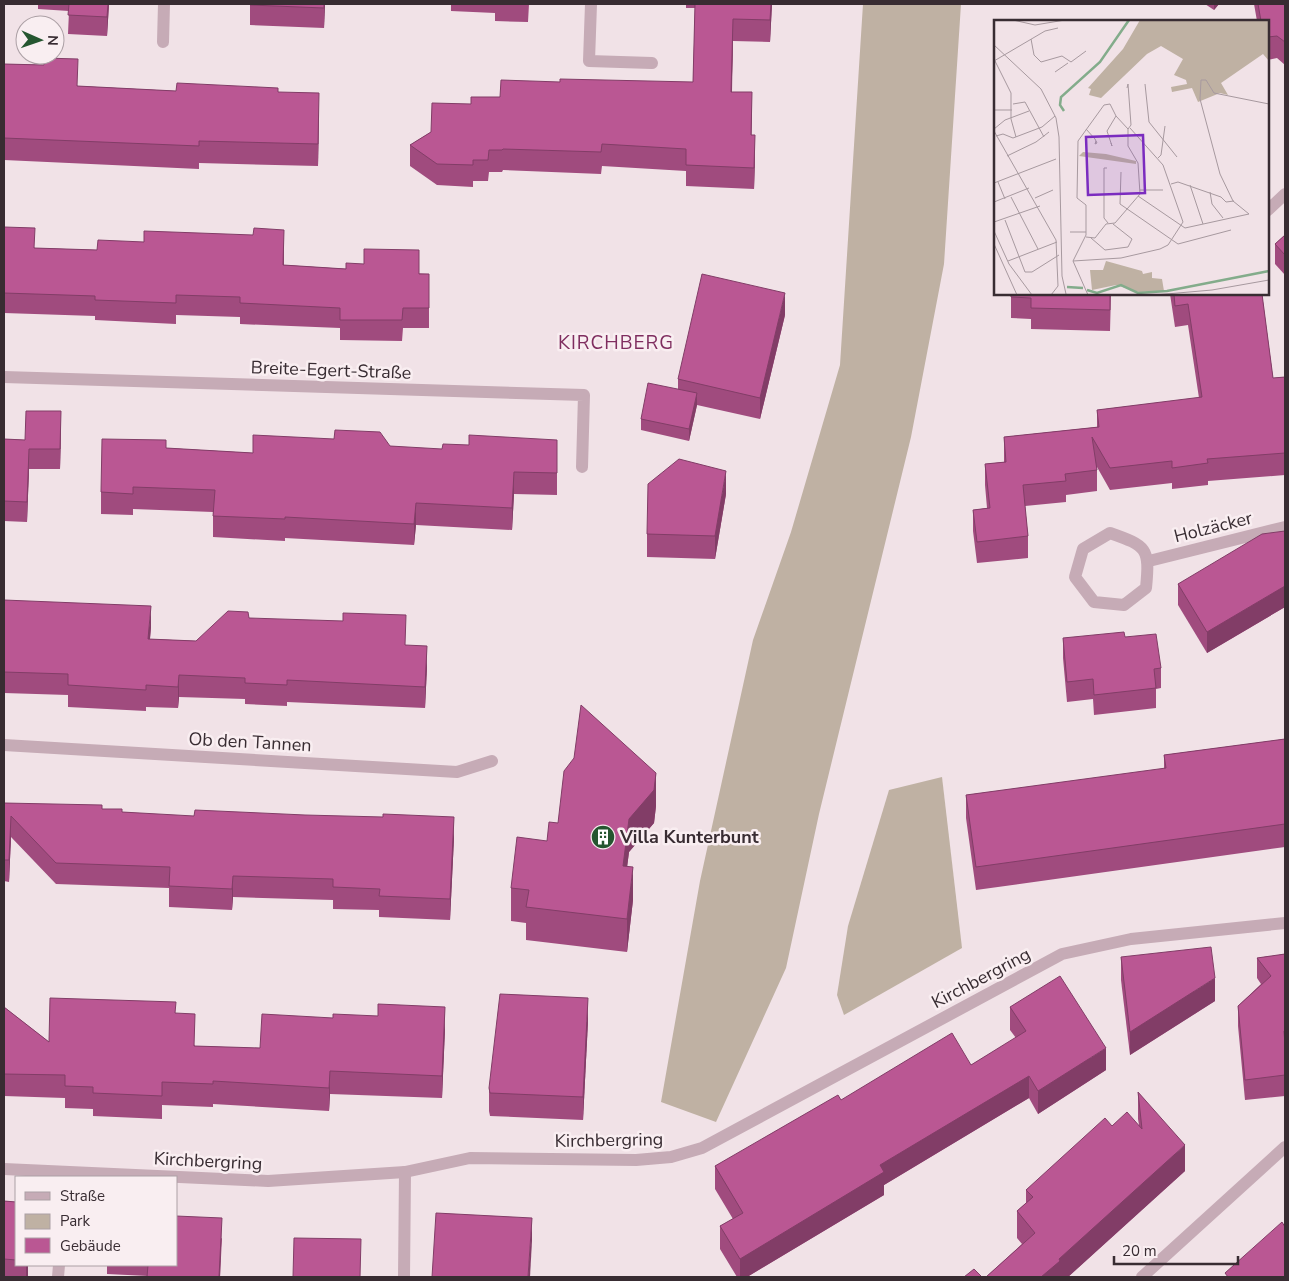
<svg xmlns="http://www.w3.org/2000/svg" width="1289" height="1281" viewBox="0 0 1289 1281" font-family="'Nunito Sans',sans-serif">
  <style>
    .green { fill: #bfb1a3 }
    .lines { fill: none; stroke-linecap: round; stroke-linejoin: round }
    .minor { stroke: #c6abb6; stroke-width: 12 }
    .wall { fill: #a04b7e }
    .shaded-wall { fill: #823d67 }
    .building { fill: #ba5793; stroke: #823d67 }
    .labels { text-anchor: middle; stroke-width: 5; stroke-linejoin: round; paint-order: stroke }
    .street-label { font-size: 18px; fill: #382c32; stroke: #f9eef1 }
    .poi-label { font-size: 18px; font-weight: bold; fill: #382c32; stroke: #f9eef1; text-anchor: start }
    .neighbourhood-label { font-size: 19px; letter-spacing: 1px; fill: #7f2d5f; stroke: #f9eef1 }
    .inset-river { fill: none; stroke: #83ac8b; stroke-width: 2.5 }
    .inset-road { fill: none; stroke: #a7999f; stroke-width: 1 }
    .view { fill: #7b2cbf; fill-opacity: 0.15; stroke: #7b2cbf; stroke-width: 2.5 }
    .inset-edge { fill: none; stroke: #382c32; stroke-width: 2.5 }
  </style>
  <rect width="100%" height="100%" fill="#f1e2e7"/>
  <g class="green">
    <path d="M 863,4 L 961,4 L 944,264 L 911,437 L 819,814 L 786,968 L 716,1122 L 661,1102 L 700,881 L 753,640 L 791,532 L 840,365 Z"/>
    <path d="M 942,777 L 962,948 L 844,1015 L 837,995 L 848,926 L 889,790 Z"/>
  </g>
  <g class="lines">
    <g class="minor">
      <path d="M 591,4 L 589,61 L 652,63"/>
      <path d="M 163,42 L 164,4"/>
      <path d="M 1268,210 L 1285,194"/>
      <path d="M 4,377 L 584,395 L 582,467"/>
      <path d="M 1110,533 C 1147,546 1150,548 1146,588 L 1124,605 L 1094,602 L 1075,577 L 1083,549 Z"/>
      <path d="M 1149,561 L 1285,527"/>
      <path d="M 4,745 L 457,772 L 492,761"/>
      <path d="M 4,1169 L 268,1181 L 405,1172 L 470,1158 L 636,1160 L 671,1157 L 702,1148 L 1062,954 L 1131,939 L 1285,923"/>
      <path d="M 58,1277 L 59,1265"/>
      <path d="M 404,1277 L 405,1172"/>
      <path d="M 1142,1277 L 1285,1147"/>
    </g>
  </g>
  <g class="wall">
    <path d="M 38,4 L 109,4 L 107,36 L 68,34 L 69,11 L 38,9 Z"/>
    <path d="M 250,4 L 325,4 L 324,28 L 250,25 Z"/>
    <path d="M 451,4 L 529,4 L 528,22 L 495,21 L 495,13 L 451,11 Z"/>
    <path d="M 686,4 L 772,4 L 770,42 L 733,41 L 732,92 L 752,114 L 751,135 L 755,157 L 754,189 L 686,186 L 686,171 L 602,166 L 601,174 L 503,170 L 502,172 L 489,172 L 488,181 L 473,181 L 473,187 L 437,185 L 410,166 L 410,145 L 431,132 L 471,104 L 500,97 L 560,82 L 693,82 L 695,8 L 686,8 Z"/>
    <path d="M 1205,4 L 1219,4 L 1214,10 Z"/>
    <path d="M 1254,4 L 1285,4 L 1285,65 L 1277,58 L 1268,60 L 1268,21 L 1257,21 Z"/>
    <path d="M 4,64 L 44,65 L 78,86 L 176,91 L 278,92 L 319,115 L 318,166 L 199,163 L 199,169 L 4,160 Z"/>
    <path d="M 4,227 L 35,248 L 97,250 L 284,250 L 284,265 L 429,274 L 429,328 L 403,328 L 402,341 L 340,340 L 340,328 L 240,324 L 240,317 L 176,315 L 176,324 L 95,320 L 95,316 L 4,313 Z"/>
    <path d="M 1285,235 L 1285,275 L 1275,264 L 1275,244 Z"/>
    <path d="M 1011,294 L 1111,294 L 1110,331 L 1031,329 L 1031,319 L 1011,318 Z"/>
    <path d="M 1170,294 L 1262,294 L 1273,378 L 1285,377 L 1285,475 L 1208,481 L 1208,485 L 1172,489 L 1172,483 L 1110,490 L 1097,467 L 1097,491 L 1066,495 L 1066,502 L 1025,506 L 1028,536 L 1028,558 L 977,563 L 973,531 L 973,510 L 987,508 L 985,485 L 985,464 L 1004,462 L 1004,437 L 1097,427 L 1097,410 L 1199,398 L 1188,325 L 1175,327 Z"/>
    <path d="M 785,315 L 760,419 L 697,405 L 689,441 L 641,430 L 641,419 L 678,390 L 678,379 Z"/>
    <path d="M 61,431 L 60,469 L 29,469 L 27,522 L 4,521 L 4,439 L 25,440 Z"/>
    <path d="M 390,446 L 557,462 L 557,495 L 514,494 L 512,530 L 416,525 L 414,545 L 285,538 L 285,541 L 213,537 L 213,512 L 133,509 L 133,515 L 101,514 L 101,492 L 166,448 L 253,453 Z"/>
    <path d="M 726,494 L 715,559 L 647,557 L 647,534 Z"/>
    <path d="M 1285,531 L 1285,607 L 1207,653 L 1178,605 L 1178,584 Z"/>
    <path d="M 4,600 L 151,627 L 150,639 L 196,641 L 249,618 L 406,645 L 427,667 L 425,708 L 287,702 L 287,706 L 245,704 L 245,699 L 179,697 L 178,708 L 146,707 L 146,711 L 68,707 L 68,695 L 4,693 Z"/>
    <path d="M 1125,637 L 1161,668 L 1161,688 L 1156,689 L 1156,708 L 1094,715 L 1093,699 L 1067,702 L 1063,658 L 1063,638 Z"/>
    <path d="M 1285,739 L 1285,847 L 976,890 L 966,818 L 966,795 L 1164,769 L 1164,755 Z"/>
    <path d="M 4,803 L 102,809 L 122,812 L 454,838 L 450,920 L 379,917 L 379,910 L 333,909 L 333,900 L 233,897 L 232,910 L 169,907 L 169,888 L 56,884 L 11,837 L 9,882 L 4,881 Z"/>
    <path d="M 656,806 L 654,823 L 629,852 L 627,867 L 633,900 L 627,952 L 526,940 L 526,923 L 511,921 L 511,888 L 547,841 L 558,823 Z"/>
    <path d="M 1285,954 L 1285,1096 L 1245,1100 L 1238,1026 L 1238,1006 L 1261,984 L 1257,978 L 1257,958 Z"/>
    <path d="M 1121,957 L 1215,1001 L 1130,1055 L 1121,980 Z"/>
    <path d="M 4,1007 L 49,1042 L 176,1013 L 195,1046 L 260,1048 L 445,1029 L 442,1098 L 330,1094 L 329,1111 L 213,1104 L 213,1107 L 162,1105 L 162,1119 L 93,1116 L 93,1109 L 65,1108 L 65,1098 L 4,1096 Z"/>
    <path d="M 1010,1007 L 1106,1070 L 1038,1114 L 1029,1098 L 884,1185 L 884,1195 L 747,1277 L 737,1277 L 720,1249 L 720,1226 L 733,1219 L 715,1189 L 715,1166 L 841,1100 L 971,1065 L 1016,1038 L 1010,1030 Z"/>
    <path d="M 588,1021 L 583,1120 L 490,1116 L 489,1111 L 489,1088 Z"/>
    <path d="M 1138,1092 L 1185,1171 L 1068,1277 L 986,1277 L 1022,1244 L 1017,1238 L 1017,1211 L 1026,1203 L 1026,1190 L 1112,1126 L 1139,1125 L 1138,1119 Z"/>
    <path d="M 4,1201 L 16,1202 L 16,1265 L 28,1265 L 28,1277 L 4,1277 Z"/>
    <path d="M 222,1238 L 220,1277 L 147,1277 L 148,1276 L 107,1274 L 107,1265 L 176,1265 Z"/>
  </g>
  <g class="shaded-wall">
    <path d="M 108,4 L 109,4 L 107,36 L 107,17 Z"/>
    <path d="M 324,4 L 325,4 L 324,28 Z"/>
    <path d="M 771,4 L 772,4 L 770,42 L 770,20 Z"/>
    <path d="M 1214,4 L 1219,4 L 1214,10 Z"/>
    <path d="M 733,19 L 733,41 L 731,113 L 731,92 Z"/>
    <path d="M 752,92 L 752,114 L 751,156 L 751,135 Z"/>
    <path d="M 319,93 L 319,115 L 318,166 L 318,144 Z"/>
    <path d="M 755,135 L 755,157 L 754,189 L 754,168 Z"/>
    <path d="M 284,230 L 284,250 L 283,286 L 283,265 Z"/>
    <path d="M 785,293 L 785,315 L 760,419 L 760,398 Z"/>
    <path d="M 697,393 L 697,405 L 689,441 L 689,429 Z"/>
    <path d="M 61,411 L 61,431 L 60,469 L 60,449 Z"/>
    <path d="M 29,449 L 29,469 L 27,522 L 27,502 Z"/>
    <path d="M 726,471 L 726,494 L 715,559 L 715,536 Z"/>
    <path d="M 514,472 L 514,494 L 512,530 L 512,508 Z"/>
    <path d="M 416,503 L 416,525 L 414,545 L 414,524 Z"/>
    <path d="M 1285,586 L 1285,607 L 1207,653 L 1207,632 Z"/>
    <path d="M 151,606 L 151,627 L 148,660 L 148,639 Z"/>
    <path d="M 427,646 L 427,667 L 425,708 L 425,687 Z"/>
    <path d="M 179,675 L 179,697 L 178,708 L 178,687 Z"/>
    <path d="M 656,773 L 656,806 L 654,823 L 629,852 L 623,899 L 623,866 L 629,819 Z"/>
    <path d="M 11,816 L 11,837 L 9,882 L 9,860 Z"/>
    <path d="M 454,817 L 454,838 L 450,920 L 450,899 Z"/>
    <path d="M 633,867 L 633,900 L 627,952 L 627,919 Z"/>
    <path d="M 233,876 L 233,897 L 232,910 L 232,889 Z"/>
    <path d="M 1215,978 L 1215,1001 L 1130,1055 L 1130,1032 Z"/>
    <path d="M 588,998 L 588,1021 L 583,1120 L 583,1097 Z"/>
    <path d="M 445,1007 L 445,1029 L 442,1098 L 442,1076 Z"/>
    <path d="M 1106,1048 L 1106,1070 L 1038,1114 L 1038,1091 Z"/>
    <path d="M 330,1071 L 330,1094 L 329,1111 L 329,1088 Z"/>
    <path d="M 1029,1076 L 1029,1098 L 884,1185 L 884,1195 L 747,1277 L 740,1277 L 740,1259 L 880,1165 Z"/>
    <path d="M 1185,1145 L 1185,1171 L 1068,1277 L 1041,1277 L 1059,1259 Z"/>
    <path d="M 222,1218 L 220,1277 L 219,1277 Z"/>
    <path d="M 532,1218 L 532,1241 L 530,1277 L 528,1277 Z"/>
    <rect x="26" y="1265" width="2" height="12"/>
  </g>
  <g class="building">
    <path d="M 69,4 L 108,4 L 107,17 L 68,15 Z"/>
    <path d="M 250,4 L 324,4 L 324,8 L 250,5 Z"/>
    <path d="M 695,4 L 771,4 L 770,20 L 733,19 L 731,92 L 752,92 L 751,135 L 755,135 L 754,168 L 686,165 L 686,149 L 602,144 L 601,152 L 503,149 L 502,150 L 489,150 L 488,160 L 473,160 L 473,165 L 437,164 L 410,145 L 431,132 L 432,103 L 471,104 L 471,97 L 500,97 L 501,80 L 560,82 L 560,79 L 693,82 Z"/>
    <path d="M 1258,4 L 1285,4 L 1285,42 L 1277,36 L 1268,37 L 1268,21 L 1261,21 Z"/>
    <path d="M 44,58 L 78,59 L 77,86 L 176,91 L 177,83 L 278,88 L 278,92 L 319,93 L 318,144 L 199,141 L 199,146 L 4,138 L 4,64 L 44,65 Z"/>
    <path d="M 4,227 L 35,228 L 34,248 L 97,250 L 98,240 L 144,242 L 144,231 L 253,235 L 254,228 L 284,230 L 283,265 L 346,269 L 346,263 L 364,264 L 364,249 L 419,250 L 419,274 L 429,274 L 429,308 L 403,308 L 402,320 L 340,320 L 340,308 L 240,303 L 240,297 L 176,295 L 176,303 L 95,300 L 95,296 L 4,293 Z"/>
    <path d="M 1285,235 L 1285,255 L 1275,244 Z"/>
    <path d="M 702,274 L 785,293 L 760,398 L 678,379 Z"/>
    <path d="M 1011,294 L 1110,294 L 1110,310 L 1031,308 L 1031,298 L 1011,297 Z"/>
    <path d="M 1174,294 L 1262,294 L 1273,378 L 1285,377 L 1285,453 L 1207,459 L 1208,463 L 1172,468 L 1172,461 L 1110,468 L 1092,437 L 1097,470 L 1065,474 L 1066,481 L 1023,485 L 1028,536 L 977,542 L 973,510 L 990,508 L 985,464 L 1006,462 L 1004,437 L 1099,427 L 1097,410 L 1202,397 L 1188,304 L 1175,306 Z"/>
    <path d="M 648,383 L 697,393 L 689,429 L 641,419 Z"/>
    <path d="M 26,411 L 61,411 L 60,449 L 29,449 L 27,502 L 4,501 L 4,439 L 25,440 Z"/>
    <path d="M 335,430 L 380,432 L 390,446 L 442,449 L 443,444 L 469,445 L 469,435 L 557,440 L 557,473 L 514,472 L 512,508 L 416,503 L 414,524 L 285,517 L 285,519 L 213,516 L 215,490 L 133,487 L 133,494 L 101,492 L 102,439 L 166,440 L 166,448 L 253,453 L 253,435 L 334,439 Z"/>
    <path d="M 679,459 L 726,471 L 715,536 L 647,534 L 648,484 Z"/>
    <path d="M 1285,531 L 1285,586 L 1207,632 L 1178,584 L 1262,534 Z"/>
    <path d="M 4,600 L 151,606 L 148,639 L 196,641 L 228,611 L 248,612 L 249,618 L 343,621 L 343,613 L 406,615 L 405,645 L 427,646 L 425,687 L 287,680 L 287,685 L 245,683 L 245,678 L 179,675 L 178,687 L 146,685 L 146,690 L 68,685 L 68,674 L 4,672 Z"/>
    <path d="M 1124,632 L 1125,637 L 1156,634 L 1161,668 L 1154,669 L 1156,688 L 1094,695 L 1093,679 L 1067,682 L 1063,638 Z"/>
    <path d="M 581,705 L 656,773 L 654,790 L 629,819 L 623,866 L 633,867 L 627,919 L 526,907 L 529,890 L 511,888 L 517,837 L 547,841 L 549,822 L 558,823 L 564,771 L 574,758 Z"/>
    <path d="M 1285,739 L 1285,824 L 976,867 L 966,795 L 1166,768 L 1164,755 Z"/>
    <path d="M 4,803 L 102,805 L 102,809 L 122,809 L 122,812 L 194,816 L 195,810 L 305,815 L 383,817 L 383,814 L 454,817 L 450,899 L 379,896 L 380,889 L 333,887 L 333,879 L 233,876 L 232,889 L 169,886 L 170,867 L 56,863 L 11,816 L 9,860 L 4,860 Z"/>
    <path d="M 1211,947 L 1215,978 L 1130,1032 L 1121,957 Z"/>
    <path d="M 1285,954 L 1285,1031 L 1284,1031 L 1285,1045 L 1285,1075 L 1245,1080 L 1238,1006 L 1271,976 L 1257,958 Z"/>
    <path d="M 1060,976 L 1106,1048 L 1038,1091 L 1029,1076 L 880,1165 L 884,1172 L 740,1259 L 720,1226 L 743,1213 L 715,1166 L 838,1095 L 841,1100 L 952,1033 L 971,1065 L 1026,1031 L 1010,1007 Z"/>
    <path d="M 500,994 L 588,998 L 583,1097 L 490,1093 L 489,1088 Z"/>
    <path d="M 50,998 L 176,1002 L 175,1013 L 195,1014 L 194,1046 L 260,1048 L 262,1014 L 333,1018 L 333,1014 L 378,1016 L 378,1004 L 445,1007 L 442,1076 L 330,1071 L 329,1088 L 213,1081 L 213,1084 L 162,1082 L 162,1096 L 93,1093 L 93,1087 L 65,1086 L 65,1075 L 4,1074 L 4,1007 L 49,1042 Z"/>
    <path d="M 1138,1092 L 1185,1145 L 1059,1259 L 1060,1261 L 1041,1277 L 986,1277 L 1035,1233 L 1017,1211 L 1033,1197 L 1026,1190 L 1105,1118 L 1112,1126 L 1127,1112 L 1142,1129 Z"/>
    <path d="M 4,1201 L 16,1202 L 16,1260 L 4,1259 Z"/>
    <path d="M 436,1213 L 532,1218 L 528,1277 L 432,1277 Z"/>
    <path d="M 176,1216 L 222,1218 L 219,1277 L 147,1277 L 148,1265 L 176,1265 Z"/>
    <path d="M 1282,1222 L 1285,1227 L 1285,1277 L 1228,1277 L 1225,1273 Z"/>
    <path d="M 294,1238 L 361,1239 L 360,1277 L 293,1277 Z"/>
    <path d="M 974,1269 L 982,1277 L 964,1277 Z"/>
  </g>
  <defs>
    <g id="building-disc" transform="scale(1.25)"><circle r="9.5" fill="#255630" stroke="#f9eef1"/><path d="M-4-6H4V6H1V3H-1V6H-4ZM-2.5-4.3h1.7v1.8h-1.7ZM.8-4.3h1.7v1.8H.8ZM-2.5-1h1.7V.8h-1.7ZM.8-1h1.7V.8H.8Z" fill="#fff"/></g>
  </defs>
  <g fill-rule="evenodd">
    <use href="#building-disc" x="603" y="837"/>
  </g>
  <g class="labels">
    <g class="street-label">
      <text transform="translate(331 370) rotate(2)" y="6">Breite-Egert-Straße</text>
      <text transform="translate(1213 527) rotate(-14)" y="6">Holzäcker</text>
      <text transform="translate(250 742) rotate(3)" y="6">Ob den Tannen</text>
      <text transform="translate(981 978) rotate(-28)" y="6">Kirchbergring</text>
      <text transform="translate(609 1140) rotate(-1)" y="6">Kirchbergring</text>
      <text transform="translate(208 1161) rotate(3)" y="6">Kirchbergring</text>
    </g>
    <g class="poi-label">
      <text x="620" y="843">Villa Kunterbunt</text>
    </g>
    <g class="neighbourhood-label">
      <text x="616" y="349">KIRCHBERG</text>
    </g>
  </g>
  <g transform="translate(994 20)">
    <rect width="275" height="275" fill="#f1e2e7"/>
    <path d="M 146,0 L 275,0 L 275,41 L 269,34 L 227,63 L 234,75 L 226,73 L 204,82 L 198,68 L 178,72 L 177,67 L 193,64 L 192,60 L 180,55 L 189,39 L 167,26 L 153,34 L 107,78 L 95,75 L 97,69 L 94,68 L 129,29 ZM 89,132 L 112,134 L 142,141 L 142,144 L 85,136 ZM 112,241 L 148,251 L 149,254 L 158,252 L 158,258 L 168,259 L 170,271 L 145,272 L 122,265 L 98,270 L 96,250 L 109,250 Z" fill="#bfb1a3"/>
    <path class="inset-river" d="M 70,91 L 66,85 L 67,77 L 106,42 L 135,0M 73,267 L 89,268M 93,270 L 103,273 L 127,265 L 144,273 L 173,271 L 275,251"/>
    <path class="inset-road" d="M 19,0 L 41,5 L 71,0M 37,19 L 40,35 L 47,42 L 68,36 L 77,42 L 92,31M 0,25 L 47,69 L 62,98 L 65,117 L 68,256 L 72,274M 0,41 L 51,11 L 64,8M 1,41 L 17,73 L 17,99 L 22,117M 61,52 L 74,43M 151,64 L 155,102 L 183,137M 133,68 L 134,64 L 137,105 L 134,109M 19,84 L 31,82 L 50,117M 0,90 L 18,90M 0,109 L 11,100 L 35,91M 92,109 L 101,119 L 103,123 L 101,124 L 102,121M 0,111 L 62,220 L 64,266 L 57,275M 2,116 L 9,114 L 19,118 L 48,107 L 61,96M 117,123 L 118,126 L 113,111 L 122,96M 13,136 L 42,122 L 55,112M 164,138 L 167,135 L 171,106M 113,148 L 110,148 L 110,198 L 114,203M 127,152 L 126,184 L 184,224 L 237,210M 4,162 L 11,179M 0,163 L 62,139M 177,164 L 184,162 L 227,177 L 232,182 L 240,181M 196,165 L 209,204M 146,170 L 169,170M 216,172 L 218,184 L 229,198M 144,176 L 191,208 L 255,194 L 239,181 L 226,154 L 206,79 L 207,60 L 212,60 L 220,73 L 275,84M 17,177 L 44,229M 41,178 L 59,170M 0,182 L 35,168M 11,200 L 31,252 L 38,252 L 65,235M 0,202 L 46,186M 0,211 L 15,244 L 38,275M 76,212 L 92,212M 92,217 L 101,218 L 112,204 L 121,203 L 146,174 L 144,143 L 134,126 L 134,109 L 122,96 L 116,84 L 110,85 L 84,121 L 83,178 L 92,185 L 92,215 L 79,241 L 94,275M 97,218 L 111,230 L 134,227 L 138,219 L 119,204M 0,224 L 23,275M 14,241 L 63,222M 79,241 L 127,238 L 166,229 L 174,225 L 189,202 L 169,145 L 136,108M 161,275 L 218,270 L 275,260"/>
    <path class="view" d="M 149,115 L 151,173 L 94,175 L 92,117 Z"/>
    <rect width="275" height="275" class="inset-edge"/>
  </g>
  <rect width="1289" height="1281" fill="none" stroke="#382c32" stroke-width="10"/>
  <rect x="15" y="1176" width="162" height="90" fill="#f9eef1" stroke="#aca0a5"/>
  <rect x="25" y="1192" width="25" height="8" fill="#c6abb6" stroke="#aca0a5"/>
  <text x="60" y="1201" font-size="15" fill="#382c32">Straße</text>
  <rect x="25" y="1214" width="25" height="15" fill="#bfb1a3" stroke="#aca0a5"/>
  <text x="60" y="1226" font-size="15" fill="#382c32">Park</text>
  <rect x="25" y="1238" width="25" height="15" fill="#ba5793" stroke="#aca0a5"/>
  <text x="60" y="1251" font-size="15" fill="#382c32">Gebäude</text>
  <g transform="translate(40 40) rotate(92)"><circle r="24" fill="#f9eef1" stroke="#aca0a5"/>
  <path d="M0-4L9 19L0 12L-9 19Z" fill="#255630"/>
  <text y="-8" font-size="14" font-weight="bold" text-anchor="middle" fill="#382c32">N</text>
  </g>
  <path d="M1114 1256v8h124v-8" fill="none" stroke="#382c32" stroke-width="2.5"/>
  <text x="1122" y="1256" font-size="15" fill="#382c32" stroke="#f9eef1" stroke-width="4" paint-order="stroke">20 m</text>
</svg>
